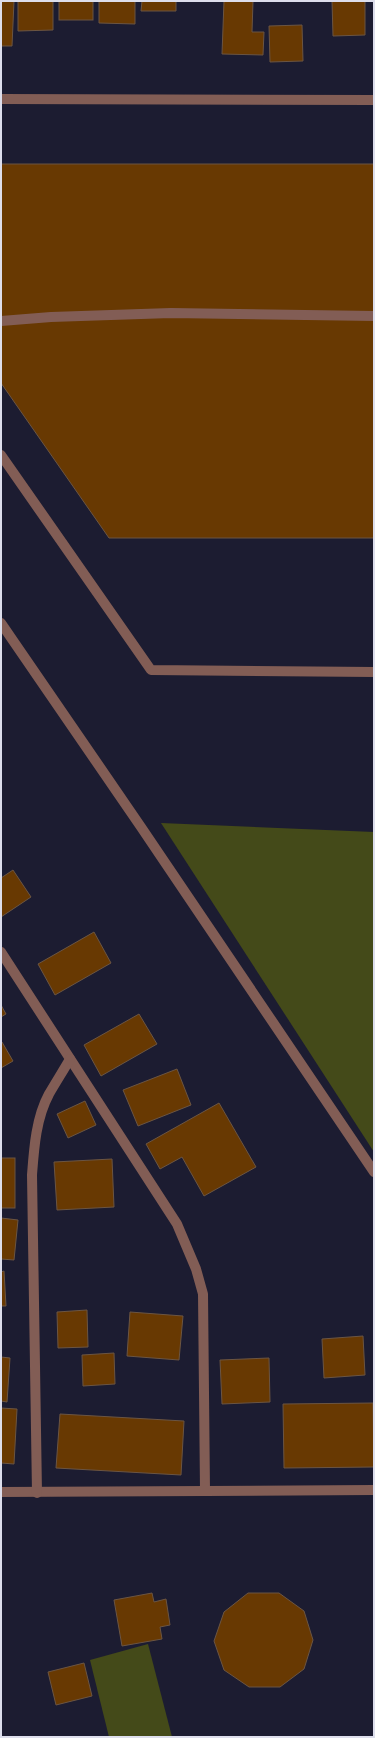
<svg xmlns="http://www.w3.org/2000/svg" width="375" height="1738" viewBox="0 0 375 1738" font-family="'Source Sans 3',sans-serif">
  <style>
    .green { fill: #444a19 }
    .building { fill: #683902; stroke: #6b5543 }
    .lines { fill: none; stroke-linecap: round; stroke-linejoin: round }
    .minor { stroke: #825d55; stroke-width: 10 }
  </style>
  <rect width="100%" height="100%" fill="#1c1c31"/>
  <g class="green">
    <path d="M 161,823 L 374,832 L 374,1152 Z"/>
    <path d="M 148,1644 L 172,1737 L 109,1737 L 90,1660 Z"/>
  </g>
  <g class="building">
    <path d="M 1,1 L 14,1 L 12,46 L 1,46 Z"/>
    <path d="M 18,1 L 53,1 L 53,30 L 18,31 Z"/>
    <rect x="59" y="1" width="34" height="19"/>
    <path d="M 99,1 L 135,1 L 135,24 L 99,23 Z"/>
    <path d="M 142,1 L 176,1 L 176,11 L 141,11 Z"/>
    <path d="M 224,1 L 253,1 L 252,32 L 264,32 L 263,55 L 222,54 Z"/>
    <path d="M 332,1 L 365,1 L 365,35 L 333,36 Z"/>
    <path d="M 302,25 L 303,61 L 270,62 L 269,26 Z"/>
    <path d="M 1,164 L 374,164 L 374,538 L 109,538 L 1,383 Z"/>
    <path d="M 13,870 L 31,897 L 1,917 L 1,878 Z"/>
    <path d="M 94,932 L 111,963 L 55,995 L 38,964 Z"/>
    <path d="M 1,1005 L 6,1014 L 1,1017 Z"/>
    <path d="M 139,1014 L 157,1044 L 101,1076 L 84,1045 Z"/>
    <path d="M 2,1042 L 13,1061 L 1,1068 L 1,1043 Z"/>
    <path d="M 177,1069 L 191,1105 L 138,1126 L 123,1090 Z"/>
    <path d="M 85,1101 L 96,1125 L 68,1138 L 57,1114 Z"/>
    <path d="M 219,1103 L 256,1167 L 204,1196 L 182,1157 L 160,1169 L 146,1144 Z"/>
    <rect x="1" y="1158" width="14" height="50"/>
    <path d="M 112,1159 L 114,1207 L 57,1210 L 54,1162 Z"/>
    <path d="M 1,1218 L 18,1220 L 14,1260 L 1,1259 Z"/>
    <path d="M 4,1271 L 6,1306 L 1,1306 L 1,1272 Z"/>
    <path d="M 87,1310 L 88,1347 L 58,1348 L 57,1312 Z"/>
    <path d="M 130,1312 L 183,1316 L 179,1360 L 127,1356 Z"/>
    <path d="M 363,1336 L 365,1375 L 324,1378 L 322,1339 Z"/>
    <path d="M 114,1353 L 115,1384 L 83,1386 L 82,1355 Z"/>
    <path d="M 1,1357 L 10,1358 L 7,1402 L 1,1401 Z"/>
    <path d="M 269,1358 L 270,1402 L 222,1404 L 220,1360 Z"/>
    <path d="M 373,1403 L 374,1467 L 284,1468 L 283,1404 Z"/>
    <path d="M 1,1408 L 17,1409 L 14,1464 L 1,1463 Z"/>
    <path d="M 60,1414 L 184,1421 L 181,1475 L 56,1468 Z"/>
    <path d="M 152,1593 L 154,1602 L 166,1599 L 170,1625 L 160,1627 L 162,1639 L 122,1646 L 114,1600 Z"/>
    <path d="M 248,1593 L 279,1593 L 304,1611 L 313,1640 L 304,1669 L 280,1687 L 249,1687 L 224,1670 L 214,1641 L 224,1612 Z"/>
    <path d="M 84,1663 L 92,1696 L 56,1705 L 48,1672 Z"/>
  </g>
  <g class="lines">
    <g class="minor">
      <path d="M 1,99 L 374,100"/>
      <path d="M 1,321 L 51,317 L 171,313 L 374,316"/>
      <path d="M 1,455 L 151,670 L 374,672"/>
      <path d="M 1,623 L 141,827 L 374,1172"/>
      <path d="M 1,952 L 177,1224 L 196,1269 L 203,1294 L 205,1491"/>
      <path d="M 1,1492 L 374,1490"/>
      <path d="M 37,1493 L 32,1175 C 34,1148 36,1118 49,1094 C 56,1082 63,1071 70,1059"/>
    </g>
  </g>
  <rect width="375" height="1738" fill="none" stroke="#dddeec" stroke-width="4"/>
</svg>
